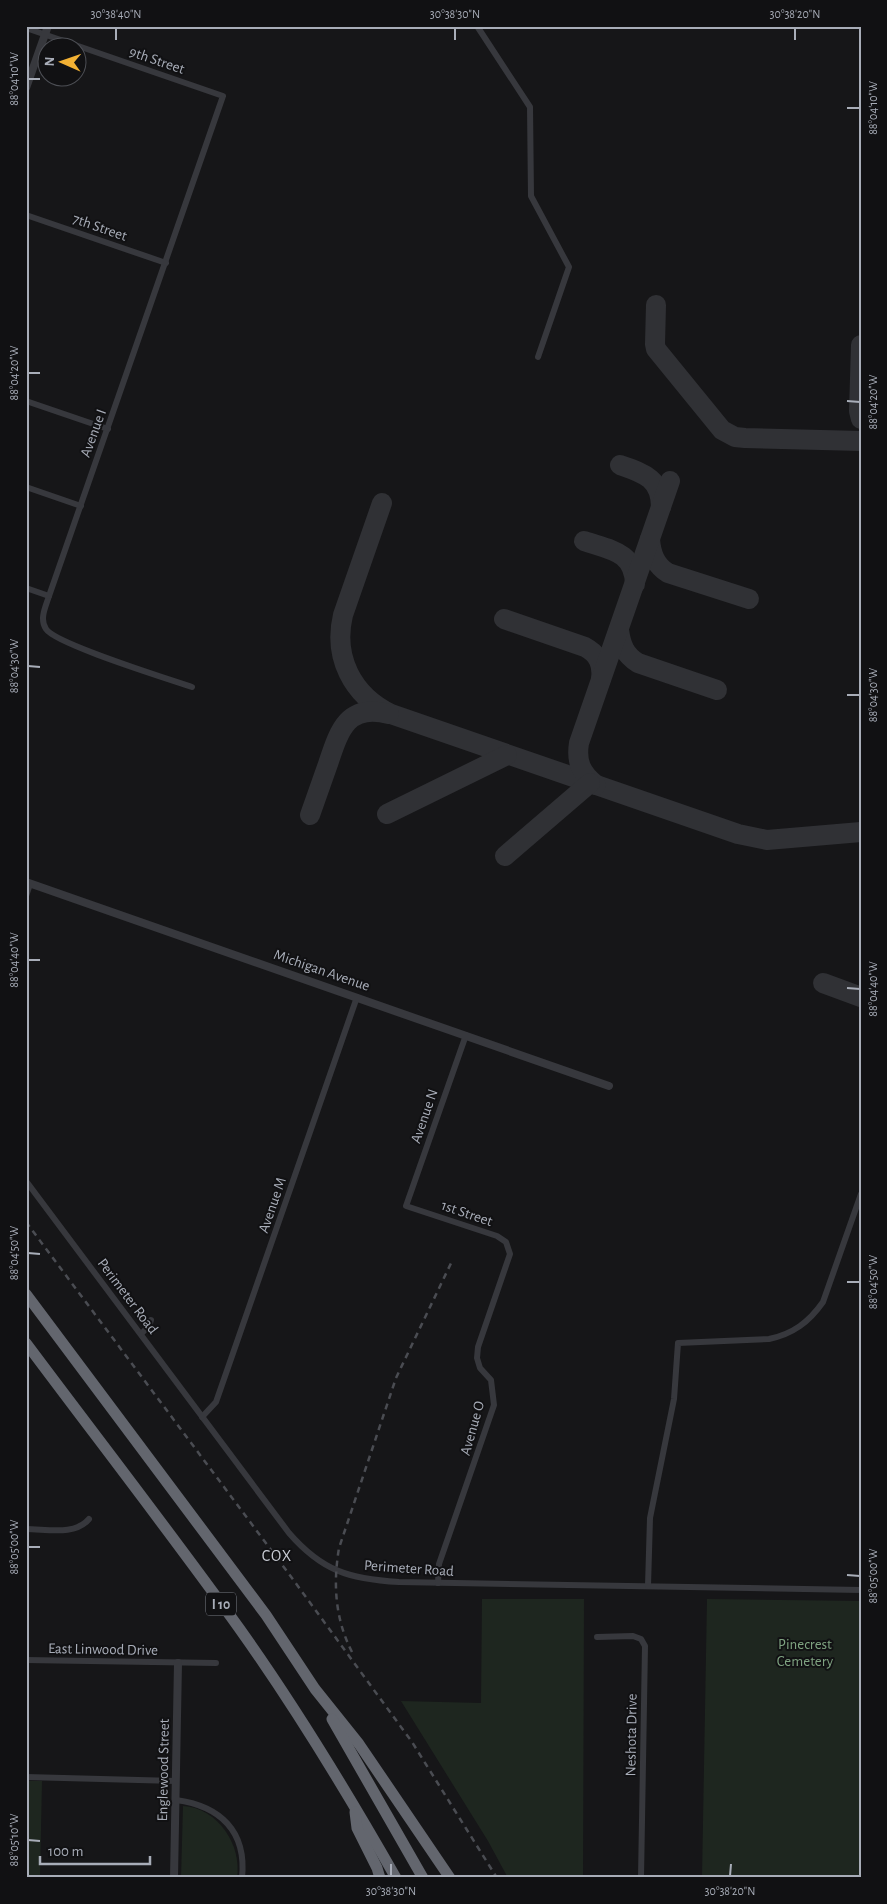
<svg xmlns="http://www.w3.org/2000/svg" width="887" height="1904" viewBox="0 0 887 1904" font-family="'Alegreya Sans',sans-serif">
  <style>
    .green { fill: #1e261f }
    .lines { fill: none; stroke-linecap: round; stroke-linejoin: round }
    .taxiway { stroke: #303135; stroke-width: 20 }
    .minor { stroke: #37383d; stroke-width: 6 }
    .tertiary { stroke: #37383d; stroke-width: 8 }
    .motorway { stroke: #63666e; stroke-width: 11 }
    .rail { stroke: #4a4c52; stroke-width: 2.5; stroke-dasharray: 6 5; stroke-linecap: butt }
    .ticks { fill: none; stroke: #a8adb8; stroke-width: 2 }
    .labels { text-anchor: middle; stroke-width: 4; stroke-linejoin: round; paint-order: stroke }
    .shield { fill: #111113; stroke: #7b7e86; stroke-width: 1 }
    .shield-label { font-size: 14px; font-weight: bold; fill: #a8adb8 }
    .street-label { font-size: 15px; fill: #a8adb8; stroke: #111113 }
    .park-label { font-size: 15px; fill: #7fa381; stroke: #111113 }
    .neighbourhood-label { font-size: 16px; letter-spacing: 1px; fill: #c9ccd4; stroke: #111113 }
    .neatline { fill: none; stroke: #a8adb8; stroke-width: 2 }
    .ticks-label { font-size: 12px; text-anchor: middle; fill: #a8adb8 }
  </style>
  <rect width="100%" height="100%" fill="#161618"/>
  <g class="green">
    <path d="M 482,1599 L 584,1599 L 583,1878 L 508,1878 L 488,1841 L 401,1701 L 481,1703 Z"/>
    <path d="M 707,1599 L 861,1601 L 861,1878 L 702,1878 Z"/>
    <path d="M 26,1781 L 42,1781 L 40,1878 L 26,1878 Z"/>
    <path d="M 183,1806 C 218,1808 242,1845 237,1878 L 181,1878 Z"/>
  </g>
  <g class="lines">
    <g class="taxiway">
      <path d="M 656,305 L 655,344 L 656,349 L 722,430 L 735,437 L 745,438 L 861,441"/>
      <path d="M 861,345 L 859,411 L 861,419"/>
      <path d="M 620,465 C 643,473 661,478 661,507"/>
      <path d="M 382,503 L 343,615 C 333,657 352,695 391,714 L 738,834 L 767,840 L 861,832"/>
      <path d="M 650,539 C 651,553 655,565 668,573 L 749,599"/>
      <path d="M 584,541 C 610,550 634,551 635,584"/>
      <path d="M 504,619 L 585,647 C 598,654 603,664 601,679"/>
      <path d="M 619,630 C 621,645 625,655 638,663 L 717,690"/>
      <path d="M 596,785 C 581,773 576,762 579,743 L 670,481"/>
      <path d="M 387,814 L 507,755"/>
      <path d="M 310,815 C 316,798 322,781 328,764 C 339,731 347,703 389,714"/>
      <path d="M 505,856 L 590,783"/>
      <path d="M 823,983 L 861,997"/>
    </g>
    <g class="minor">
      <path d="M 477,26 L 530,107 L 531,196 L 569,267 L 538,357"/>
      <path d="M 26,28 L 223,96 L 49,596 C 46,606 39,619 46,629 C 55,644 169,679 192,687"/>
      <path d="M 26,215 L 166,263"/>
      <path d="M 26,401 L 108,429"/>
      <path d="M 26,487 L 81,506"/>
      <path d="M 26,588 L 49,596"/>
      <path d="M 26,896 L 30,884"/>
      <path d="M 26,1181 L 289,1533 C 322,1571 349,1579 399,1582 L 861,1590"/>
      <path d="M 141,1334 L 149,1326 L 151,1320"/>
      <path d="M 202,1417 L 216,1402 L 357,997"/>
      <path d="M 26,1529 C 47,1529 75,1536 89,1519"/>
      <path d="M 438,1583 L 439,1564 L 494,1405 L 491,1380 L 480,1368 L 477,1358 L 478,1347 L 510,1254 L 506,1242 L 497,1236 L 406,1206 L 466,1035"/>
      <path d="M 648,1586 L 650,1518 L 674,1399 L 678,1343 L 769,1339 C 793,1334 809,1322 823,1302 L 861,1194"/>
      <path d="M 597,1637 L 633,1636 L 641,1639 L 645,1646 L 641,1878"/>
      <path d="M 26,1660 L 216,1663"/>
      <path d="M 26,1777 L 176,1781"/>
      <path d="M 176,1800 C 220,1806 247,1831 242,1878"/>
    </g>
    <g class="tertiary">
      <path d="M 26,88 L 48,26"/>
      <path d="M 26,882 L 609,1086"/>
      <path d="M 174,1878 L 178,1663"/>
    </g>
    <g class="motorway">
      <path d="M 26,1294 L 266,1615 L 315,1689 L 359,1744 L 450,1878"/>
      <path d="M 26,1343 C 97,1438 170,1532 239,1628 C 296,1708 347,1792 396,1878"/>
      <path d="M 332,1719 L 423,1878"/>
      <path d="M 355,1812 L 357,1828 L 377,1868 L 380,1878"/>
    </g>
    <g class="rail">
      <path d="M 26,1222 L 289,1574 L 412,1742 L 497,1878"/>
      <path d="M 352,1652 C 335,1619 333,1584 339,1548 L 396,1378 L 453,1259"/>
    </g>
  </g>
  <path class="ticks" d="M 116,40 L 116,28M 455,40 L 455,28M 795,40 L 795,28M 28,79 L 40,79M 847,108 L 860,108M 28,373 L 40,373M 847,401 L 860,402M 28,666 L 40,667M 847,695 L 860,695M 28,960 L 40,960M 847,988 L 860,989M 28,1253 L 40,1254M 847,1282 L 860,1282M 28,1547 L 40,1547M 847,1575 L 860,1576M 28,1840 L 40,1841M 391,1876 L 391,1864M 730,1876 L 731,1864"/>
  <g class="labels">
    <rect class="shield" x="206" y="1592.5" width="30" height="23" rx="4"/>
    <g class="shield-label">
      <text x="221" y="1609">I 10</text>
    </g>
    <g class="street-label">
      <text transform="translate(157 60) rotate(19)" y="5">9th Street</text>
      <text transform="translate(100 227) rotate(19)" y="5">7th Street</text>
      <text transform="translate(93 433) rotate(-70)" y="5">Avenue I</text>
      <text transform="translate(322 970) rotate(19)" y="5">Michigan Avenue</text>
      <text transform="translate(424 1116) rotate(-71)" y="5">Avenue N</text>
      <text transform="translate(272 1205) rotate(-71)" y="5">Avenue M</text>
      <text transform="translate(467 1213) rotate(19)" y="5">1st Street</text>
      <text transform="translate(128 1296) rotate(53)" y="5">Perimeter Road</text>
      <text transform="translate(472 1428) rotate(-74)" y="5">Avenue O</text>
      <text transform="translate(409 1568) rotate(4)" y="5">Perimeter Road</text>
      <text transform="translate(103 1649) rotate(1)" y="5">East Linwood Drive</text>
      <text transform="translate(631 1735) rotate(-89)" y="5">Neshota Drive</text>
      <text transform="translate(163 1770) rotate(-89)" y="5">Englewood Street</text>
    </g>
    <g class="park-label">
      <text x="805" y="1649">Pinecrest<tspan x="805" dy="17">Cemetery</tspan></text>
    </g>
    <g class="neighbourhood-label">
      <text x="277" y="1561">COX</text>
    </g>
  </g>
  <rect width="887" height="1904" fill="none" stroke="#111113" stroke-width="55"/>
  <g transform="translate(62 62) rotate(272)"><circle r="24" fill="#111113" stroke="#4d4f55"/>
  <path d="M0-4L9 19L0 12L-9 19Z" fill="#f2b134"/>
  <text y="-8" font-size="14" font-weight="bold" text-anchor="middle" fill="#a8adb8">N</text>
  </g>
  <path d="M40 1856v8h110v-8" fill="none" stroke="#a8adb8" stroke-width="2.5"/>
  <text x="48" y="1856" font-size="15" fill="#a8adb8" stroke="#111113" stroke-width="4" paint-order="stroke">100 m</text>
  <rect x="28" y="28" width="832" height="1848" class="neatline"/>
  <g class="ticks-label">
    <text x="116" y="18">30°38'40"N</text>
    <text x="455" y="18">30°38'30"N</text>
    <text x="795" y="18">30°38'20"N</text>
    <text transform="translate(14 79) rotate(-90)" y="4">88°04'10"W</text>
    <text transform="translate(873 108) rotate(-90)" y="4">88°04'10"W</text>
    <text transform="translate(14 373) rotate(-90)" y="4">88°04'20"W</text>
    <text transform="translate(873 402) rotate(-90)" y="4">88°04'20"W</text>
    <text transform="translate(14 666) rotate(-90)" y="4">88°04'30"W</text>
    <text transform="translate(873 695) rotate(-90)" y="4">88°04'30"W</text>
    <text transform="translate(14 960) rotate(-90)" y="4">88°04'40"W</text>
    <text transform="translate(873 989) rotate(-90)" y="4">88°04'40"W</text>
    <text transform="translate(14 1253) rotate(-90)" y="4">88°04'50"W</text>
    <text transform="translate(873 1282) rotate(-90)" y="4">88°04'50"W</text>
    <text transform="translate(14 1547) rotate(-90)" y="4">88°05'00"W</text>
    <text transform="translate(873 1576) rotate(-90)" y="4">88°05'00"W</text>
    <text transform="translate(14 1840) rotate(-90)" y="4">88°05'10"W</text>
    <text x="391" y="1895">30°38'30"N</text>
    <text x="730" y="1895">30°38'20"N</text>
  </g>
</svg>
